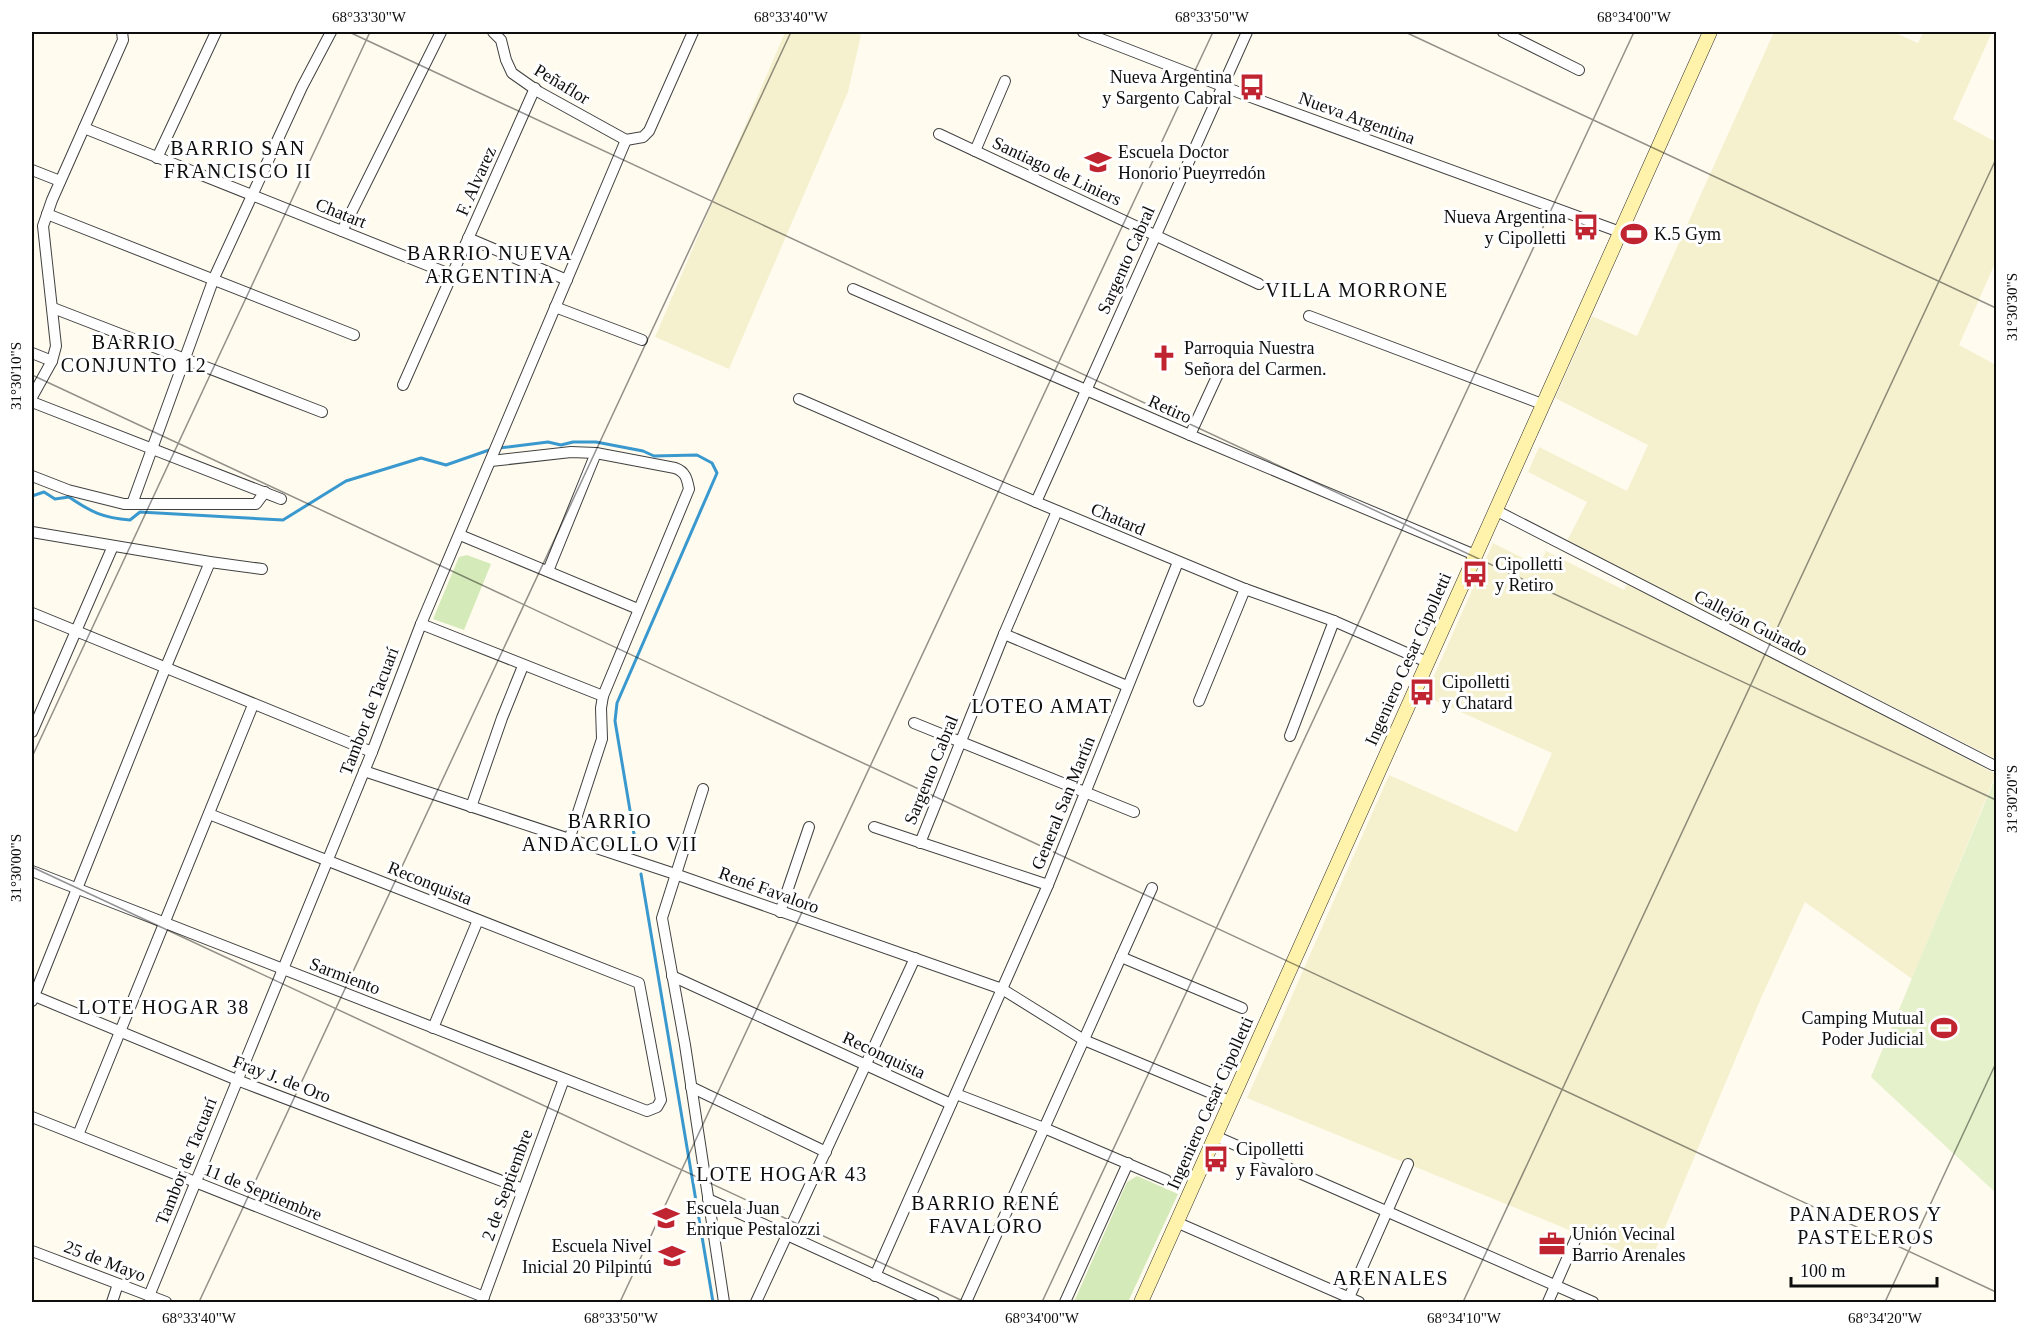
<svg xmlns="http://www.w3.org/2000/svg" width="2028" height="1334" viewBox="0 0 2028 1334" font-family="Georgia,serif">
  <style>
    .farmland { fill: #f5f1cf }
    .green { fill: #d4eab8 }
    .pitch { fill: #e5f1ca }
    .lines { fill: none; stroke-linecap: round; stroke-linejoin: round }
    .stream { stroke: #3999cf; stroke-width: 3 }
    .street-casing { stroke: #414141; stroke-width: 12 }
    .secondary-casing { stroke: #303030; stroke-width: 15 }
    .street { stroke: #fff; stroke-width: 10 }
    .secondary { stroke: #fff2aa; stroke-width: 14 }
    .ticks { fill: none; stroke: #0e0e0e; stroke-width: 1.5; stroke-opacity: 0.45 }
    .labels { text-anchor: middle; stroke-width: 6; stroke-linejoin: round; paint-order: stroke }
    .poi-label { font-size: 18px; fill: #0e0e0e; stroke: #fff; text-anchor: start }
    .street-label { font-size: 18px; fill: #0e0e0e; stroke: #fff }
    .neighbourhood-label { font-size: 20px; letter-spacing: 1.5px; fill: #0e0e0e; stroke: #fff }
    .neatline { fill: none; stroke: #0e0e0e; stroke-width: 2 }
    .ticks-label { font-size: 15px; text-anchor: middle; fill: #0e0e0e }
  </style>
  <rect width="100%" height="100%" fill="#fffbef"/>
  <g class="farmland">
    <path d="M 785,32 L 853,32 L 861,35 L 848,92 L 729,369 L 655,337 Z"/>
    <path d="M 1774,32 L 1893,32 L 1918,43 L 1923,32 L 1992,32 L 1953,119 L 1996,142 L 1996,261 L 1959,345 L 1996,365 L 1996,759 L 1567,541 L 1587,502 L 1528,472 L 1539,447 L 1627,491 L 1648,445 L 1555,398 L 1592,316 L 1637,336 Z"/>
    <path d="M 1493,543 L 1539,566 L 1546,551 L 1624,590 L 1628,583 L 1996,774 L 1912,979 L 1805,902 L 1761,998 L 1650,1263 L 1247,1098 L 1389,775 L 1517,832 L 1552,753 L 1425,696 Z"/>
  </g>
  <g class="green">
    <path d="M 467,555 L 491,564 L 464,630 L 433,619 L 459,557 Z"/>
    <path d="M 1137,1176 L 1178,1194 L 1128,1302 L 1074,1302 L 1127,1182 Z"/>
  </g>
  <path class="pitch" d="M 1996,776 L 1996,1193 L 1871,1077 Z"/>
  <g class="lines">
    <g class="stream">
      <path d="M 499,448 L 548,442 L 561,445 L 573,442 L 596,442 L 643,451 L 654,456 L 697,455 L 712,463 L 717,473 L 617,703 L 615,721 L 637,852"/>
      <path d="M 32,496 L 44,492 L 55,499 L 69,497 C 91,512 103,518 130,520 L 140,512 L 283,520 L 346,481 L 421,458 L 446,465 L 492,449"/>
      <path d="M 641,874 L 713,1302"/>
    </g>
    <g class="street-casing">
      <g id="street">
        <path d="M 493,32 L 501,40 L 506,60 L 512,73 L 539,92 L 626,140"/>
        <path d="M 1083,32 L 1248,96 L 1620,232"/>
        <path d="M 1503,32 L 1579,70"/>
        <path d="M 84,128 L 452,275"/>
        <path d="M 939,134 L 1259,284"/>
        <path d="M 626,140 L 643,137 L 649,131 L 693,32"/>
        <path d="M 975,151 L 1005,81"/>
        <path d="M 157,158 L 216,32"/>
        <path d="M 32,170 L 60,181"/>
        <path d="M 47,214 L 354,335"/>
        <path d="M 342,231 L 441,32"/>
        <path d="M 468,238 L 567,280"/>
        <path d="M 853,289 L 1190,435 L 1475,555"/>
        <path d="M 555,307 L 642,340"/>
        <path d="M 53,308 L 322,412"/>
        <path d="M 1309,316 L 1542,404"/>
        <path d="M 32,353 L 52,361"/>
        <path d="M 403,385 L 535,88"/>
        <path d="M 32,397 L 52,361 L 56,346 L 43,226 L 52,200 L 123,40 L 122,32"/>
        <path d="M 799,399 L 1036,502 L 1245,589 L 1334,621 L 1427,662"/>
        <path d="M 32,402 L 281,499"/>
        <path d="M 1190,435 L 1219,372"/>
        <path d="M 491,461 L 571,452 L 596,453 L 675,468 C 686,472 687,479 689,489 L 603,696 L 601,708 L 602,739 L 569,840"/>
        <path d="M 32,476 L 68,490 L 124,504 L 256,504 L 265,492"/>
        <path d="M 1036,502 L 1247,32"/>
        <path d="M 132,504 L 214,278 L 302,87 L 331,32"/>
        <path d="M 1495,510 L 1993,765"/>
        <path d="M 32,532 L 210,562 L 262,569"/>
        <path d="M 460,535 L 638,609"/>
        <path d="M 548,571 L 596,453"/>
        <path d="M 32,613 L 372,752"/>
        <path d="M 421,624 L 603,696"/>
        <path d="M 1004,634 L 1127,686"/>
        <path d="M 1199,701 L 1245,589"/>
        <path d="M 914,723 L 1134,812"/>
        <path d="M 32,732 L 113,546"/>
        <path d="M 1290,736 L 1334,621"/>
        <path d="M 364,771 L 675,874 L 1002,989 L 1084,1040 L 1230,1101"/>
        <path d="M 703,789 L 662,918 L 685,1045 L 724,1302"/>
        <path d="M 471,807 L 502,718 L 523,666"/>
        <path d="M 874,827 L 1048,885"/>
        <path d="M 920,843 L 1004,634 L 1057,511"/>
        <path d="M 32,871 L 647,1111 L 657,1107 L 661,1100 L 639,983 L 209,814"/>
        <path d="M 780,912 L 809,827"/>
        <path d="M 1121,957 L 1242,1008"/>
        <path d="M 672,976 L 951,1104"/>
        <path d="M 32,995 L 237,1080 L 523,1189"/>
        <path d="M 32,1001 L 165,669 L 210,562"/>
        <path d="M 433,1028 L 478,920"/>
        <path d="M 691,1087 L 826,1152"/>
        <path d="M 956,1094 L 1044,1128 L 1166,1180"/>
        <path d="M 32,1117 L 484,1297"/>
        <path d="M 78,1135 L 253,705"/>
        <path d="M 1215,1136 L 1593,1302"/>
        <path d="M 708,1199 L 934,1302"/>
        <path d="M 1176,1222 L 1359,1302"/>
        <path d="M 32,1251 L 166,1302"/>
        <path d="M 875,1276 L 1048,885 L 1178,562"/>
        <path d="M 149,1296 L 372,752 L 421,624 L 626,140"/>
        <path d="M 112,1302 L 118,1284"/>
        <path d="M 482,1302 L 564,1079"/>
        <path d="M 756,1302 L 915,958"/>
        <path d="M 966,1302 L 1152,888"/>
        <path d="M 1065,1302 L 1128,1163"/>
        <path d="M 1347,1302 L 1408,1164"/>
        <path d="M 1548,1302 L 1577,1236"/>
      </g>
    </g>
    <g class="secondary-casing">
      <path id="secondary" d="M 1141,1302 L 1710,32"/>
    </g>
    <use href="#street" class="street"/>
    <use href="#secondary" class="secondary"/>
  </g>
  <path class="ticks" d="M 349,32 L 1996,800M 1405,32 L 1996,308M 32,375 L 1996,1292M 32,757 L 370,32M 32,867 L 965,1302M 199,1302 L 791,32M 620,1302 L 1213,32M 1042,1302 L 1634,32M 1463,1302 L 1996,159M 1885,1302 L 1996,1063"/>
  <defs>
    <g id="bus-bare" transform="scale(2.07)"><path d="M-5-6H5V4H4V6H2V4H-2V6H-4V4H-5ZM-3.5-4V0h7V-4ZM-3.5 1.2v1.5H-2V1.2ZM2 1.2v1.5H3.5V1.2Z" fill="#c02431" stroke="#fff" stroke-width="2.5" paint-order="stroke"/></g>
    <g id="school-bare" transform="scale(2.07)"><path d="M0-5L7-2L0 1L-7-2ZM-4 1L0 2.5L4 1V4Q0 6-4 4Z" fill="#c02431" stroke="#fff" stroke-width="2.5" paint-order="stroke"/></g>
    <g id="stadium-bare" transform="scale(2.07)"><path d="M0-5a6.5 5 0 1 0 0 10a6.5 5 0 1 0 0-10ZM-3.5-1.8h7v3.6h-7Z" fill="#c02431" stroke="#fff" stroke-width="2.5" paint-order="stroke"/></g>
    <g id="church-bare" transform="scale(2.07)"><path d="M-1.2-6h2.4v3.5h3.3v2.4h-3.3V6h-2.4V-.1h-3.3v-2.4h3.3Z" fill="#c02431" stroke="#fff" stroke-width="2.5" paint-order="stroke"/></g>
    <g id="office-bare" transform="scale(2.07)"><path d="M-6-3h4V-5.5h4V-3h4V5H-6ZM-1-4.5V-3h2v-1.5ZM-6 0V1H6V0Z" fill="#c02431" stroke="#fff" stroke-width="2.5" paint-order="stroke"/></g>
  </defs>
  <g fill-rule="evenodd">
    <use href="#bus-bare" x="1252" y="87"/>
    <use href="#school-bare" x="1098" y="162"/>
    <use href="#bus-bare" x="1586" y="227"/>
    <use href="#stadium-bare" x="1634" y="234"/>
    <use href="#church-bare" x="1164" y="358"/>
    <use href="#bus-bare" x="1475" y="574"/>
    <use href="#bus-bare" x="1422" y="692"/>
    <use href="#stadium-bare" x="1944" y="1028"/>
    <use href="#bus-bare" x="1216" y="1159"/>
    <use href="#school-bare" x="666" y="1218"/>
    <use href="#office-bare" x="1552" y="1244"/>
    <use href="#school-bare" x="672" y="1256"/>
  </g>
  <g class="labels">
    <g class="poi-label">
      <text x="1232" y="83" text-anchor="end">Nueva Argentina<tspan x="1232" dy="21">y Sargento Cabral</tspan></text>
      <text x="1118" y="158">Escuela Doctor<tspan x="1118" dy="21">Honorio Pueyrredón</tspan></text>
      <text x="1566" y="223" text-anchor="end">Nueva Argentina<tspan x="1566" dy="21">y Cipolletti</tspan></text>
      <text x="1654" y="240">K.5 Gym</text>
      <text x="1184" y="354">Parroquia Nuestra<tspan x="1184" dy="21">Señora del Carmen.</tspan></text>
      <text x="1495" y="570">Cipolletti<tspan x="1495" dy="21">y Retiro</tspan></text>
      <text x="1442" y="688">Cipolletti<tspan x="1442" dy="21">y Chatard</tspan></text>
      <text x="1924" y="1024" text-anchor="end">Camping Mutual<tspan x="1924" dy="21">Poder Judicial</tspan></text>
      <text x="1236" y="1155">Cipolletti<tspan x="1236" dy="21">y Favaloro</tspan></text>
      <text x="686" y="1214">Escuela Juan<tspan x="686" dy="21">Enrique Pestalozzi</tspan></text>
      <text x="1572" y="1240">Unión Vecinal<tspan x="1572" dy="21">Barrio Arenales</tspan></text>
      <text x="652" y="1252" text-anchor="end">Escuela Nivel<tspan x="652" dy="21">Inicial 20 Pilpintú</tspan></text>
    </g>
    <g class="street-label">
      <text transform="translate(562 84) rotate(31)" y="6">Peñaflor</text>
      <text transform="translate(1357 118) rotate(20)" y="6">Nueva Argentina</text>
      <text transform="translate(1057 171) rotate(25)" y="6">Santiago de Liniers</text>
      <text transform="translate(476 181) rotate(-66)" y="6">F. Alvarez</text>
      <text transform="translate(341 213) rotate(22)" y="6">Chatart</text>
      <text transform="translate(1126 260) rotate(-66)" y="6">Sargento Cabral</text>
      <text transform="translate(1170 409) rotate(24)" y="6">Retiro</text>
      <text transform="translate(1118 519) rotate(23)" y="6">Chatard</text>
      <text transform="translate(1751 623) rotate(27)" y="6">Callejón Guirado</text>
      <text transform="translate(1408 659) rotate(-66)" y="6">Ingeniero Cesar Cipolletti</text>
      <text transform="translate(369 711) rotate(-69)" y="6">Tambor de Tacuarí</text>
      <text transform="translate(931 770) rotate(-68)" y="6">Sargento Cabral</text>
      <text transform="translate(1063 803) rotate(-68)" y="6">General San Martín</text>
      <text transform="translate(430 883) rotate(22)" y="6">Reconquista</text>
      <text transform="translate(769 890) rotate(20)" y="6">René Favaloro</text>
      <text transform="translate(345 976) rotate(21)" y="6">Sarmiento</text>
      <text transform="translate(884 1055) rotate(25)" y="6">Reconquista</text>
      <text transform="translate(282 1079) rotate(21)" y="6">Fray J. de Oro</text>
      <text transform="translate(1210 1103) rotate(-66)" y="6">Ingeniero Cesar Cipolletti</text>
      <text transform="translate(186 1161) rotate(-68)" y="6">Tambor de Tacuarí</text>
      <text transform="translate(507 1185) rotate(-70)" y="6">2 de Septiembre</text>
      <text transform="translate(263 1192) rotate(22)" y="6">11 de Septiembre</text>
      <text transform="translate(105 1261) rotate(21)" y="6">25 de Mayo</text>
    </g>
    <g class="neighbourhood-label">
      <text x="238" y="155">BARRIO SAN<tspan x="238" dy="23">FRANCISCO II</tspan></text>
      <text x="490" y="260">BARRIO NUEVA<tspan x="490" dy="23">ARGENTINA</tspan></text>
      <text x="1357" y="297">VILLA MORRONE</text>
      <text x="134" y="349">BARRIO<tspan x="134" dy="23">CONJUNTO 12</tspan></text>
      <text x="1042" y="713">LOTEO AMAT</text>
      <text x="610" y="828">BARRIO<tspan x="610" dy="23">ANDACOLLO VII</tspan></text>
      <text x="164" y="1014">LOTE HOGAR 38</text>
      <text x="782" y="1181">LOTE HOGAR 43</text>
      <text x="986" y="1210">BARRIO RENÉ<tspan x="986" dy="23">FAVALORO</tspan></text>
      <text x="1866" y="1221">PANADEROS Y<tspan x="1866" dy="23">PASTELEROS</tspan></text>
      <text x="1391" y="1285">ARENALES</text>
    </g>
  </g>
  <rect width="2028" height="1334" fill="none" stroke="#ffffff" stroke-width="66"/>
  <path d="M1791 1277v9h146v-9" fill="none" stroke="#0e0e0e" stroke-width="3"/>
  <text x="1800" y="1277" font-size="18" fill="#0e0e0e" stroke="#ffffff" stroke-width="4.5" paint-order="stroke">100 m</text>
  <rect x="33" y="33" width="1962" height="1268" class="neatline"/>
  <g class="ticks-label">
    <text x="369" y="22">68°33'30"W</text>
    <text x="791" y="22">68°33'40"W</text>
    <text x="1212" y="22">68°33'50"W</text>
    <text x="1634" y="22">68°34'00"W</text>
    <text transform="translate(2012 307) rotate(-90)" y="5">31°30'30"S</text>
    <text transform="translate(16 376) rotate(-90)" y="5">31°30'10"S</text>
    <text transform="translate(2012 799) rotate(-90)" y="5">31°30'20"S</text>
    <text transform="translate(16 868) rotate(-90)" y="5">31°30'00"S</text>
    <text x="199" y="1323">68°33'40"W</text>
    <text x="621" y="1323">68°33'50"W</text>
    <text x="1042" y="1323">68°34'00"W</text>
    <text x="1464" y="1323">68°34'10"W</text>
    <text x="1885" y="1323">68°34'20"W</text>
  </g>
</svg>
